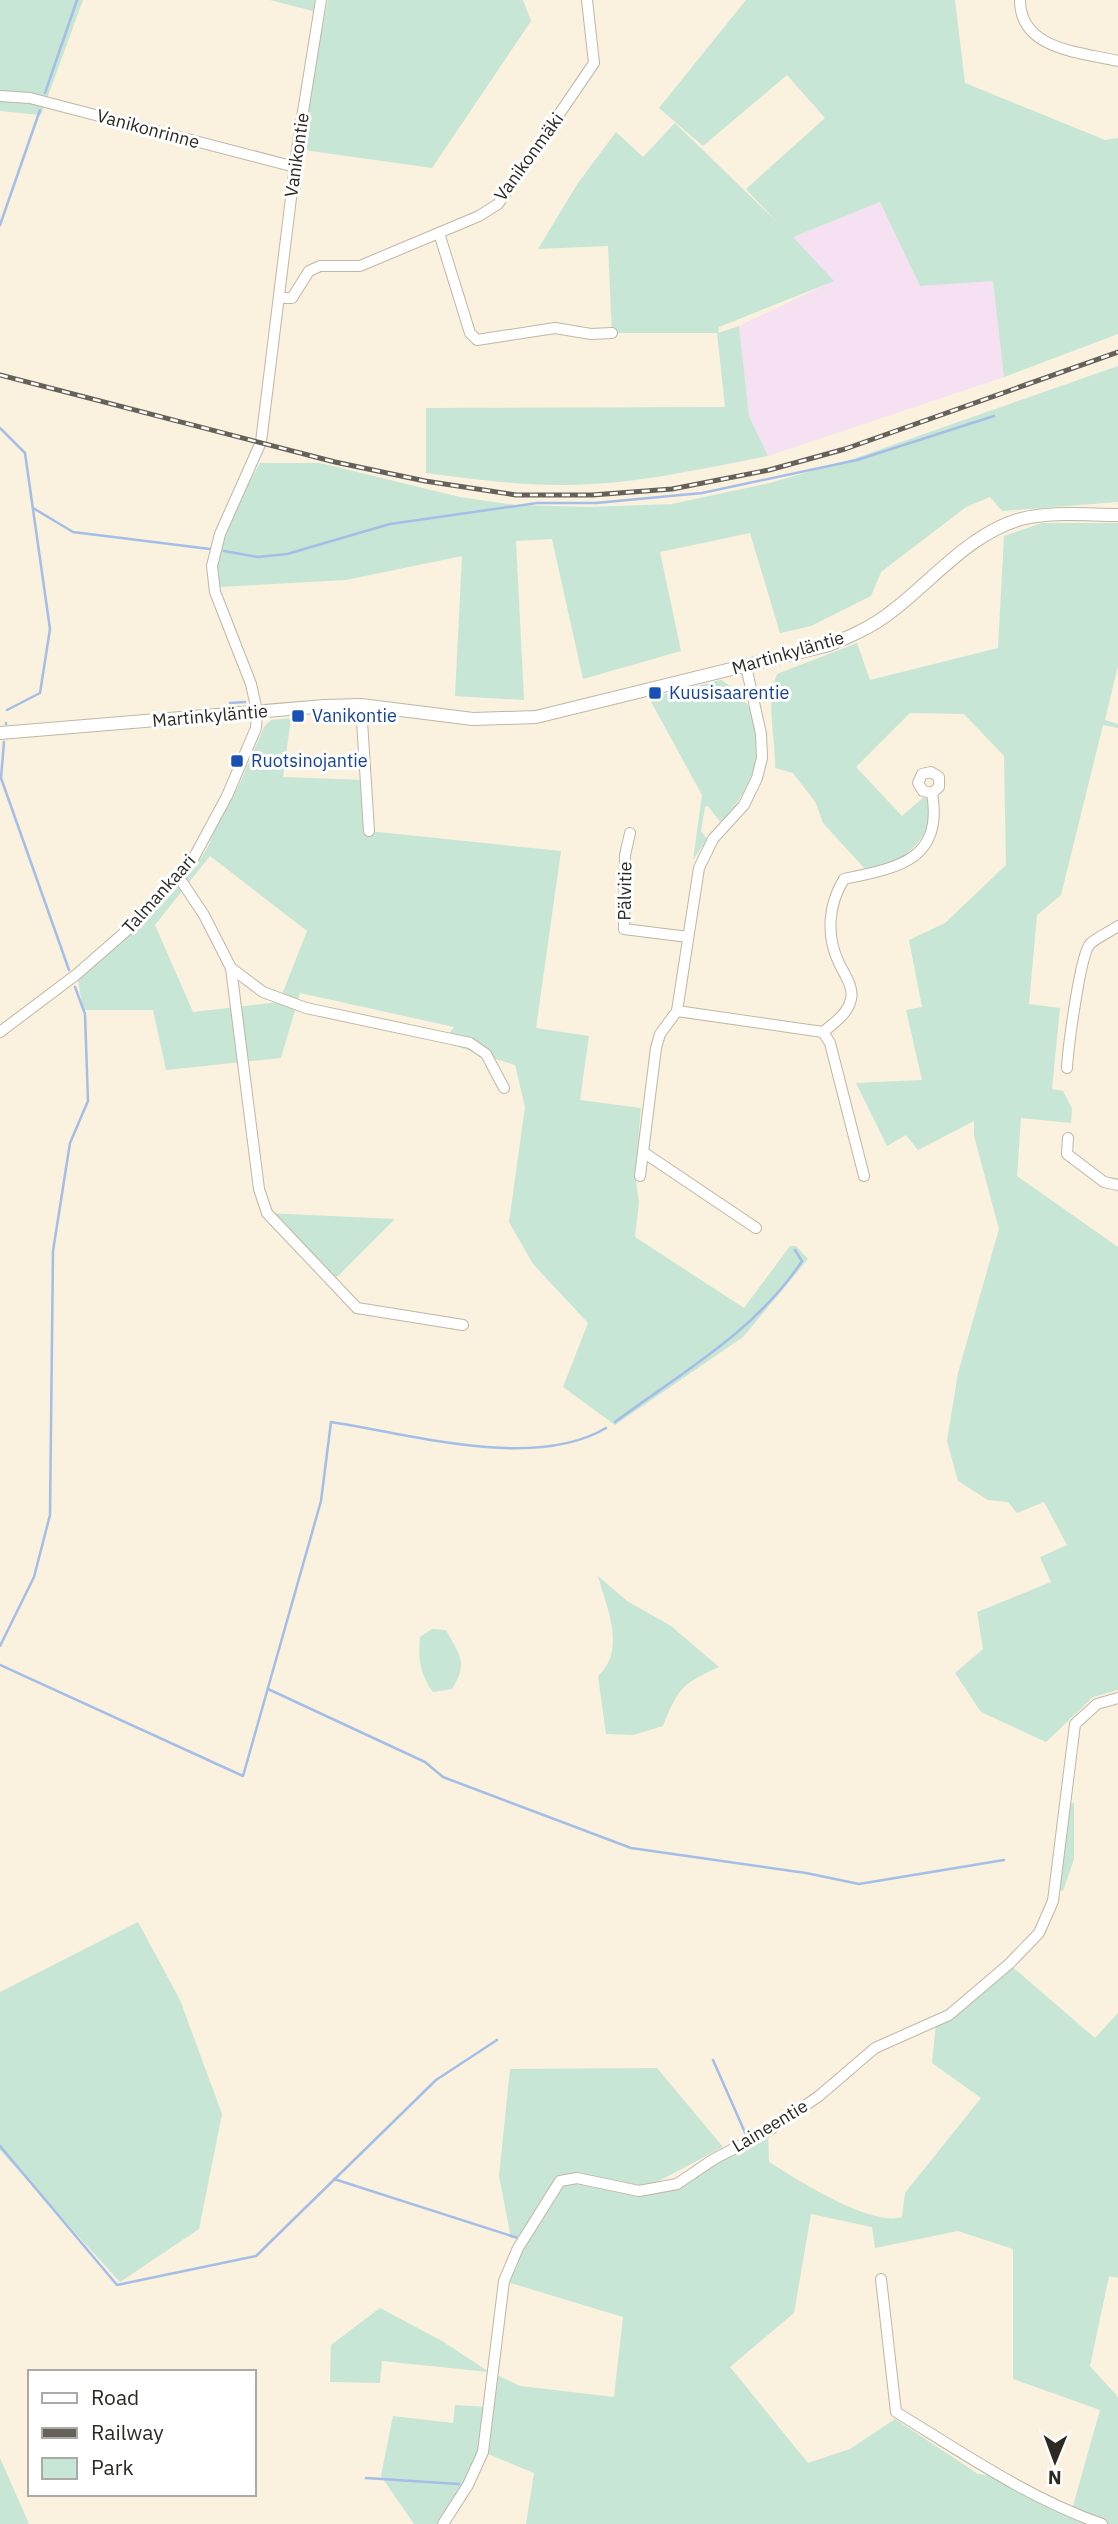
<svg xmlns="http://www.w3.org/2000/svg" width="1118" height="2524" viewBox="0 0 1118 2524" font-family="'IBM Plex Sans',sans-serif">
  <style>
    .industrial { fill: #f5e1f2 }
    .green { fill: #c7e6d5; fill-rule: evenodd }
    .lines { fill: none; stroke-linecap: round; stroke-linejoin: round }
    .stream { stroke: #a4bee7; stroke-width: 2.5 }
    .minor-casing { stroke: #bfb7a5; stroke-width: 12 }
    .tertiary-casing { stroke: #bfb7a5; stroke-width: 14 }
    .minor { stroke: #fff; stroke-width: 10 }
    .tertiary { stroke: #fff; stroke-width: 12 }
    .rail-casing { stroke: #666158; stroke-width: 5 }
    .rail { stroke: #fff; stroke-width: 2.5; stroke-dasharray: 8; stroke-linecap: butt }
    .transit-dot { fill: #1a4fb4; stroke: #fff; stroke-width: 2.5 }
    .labels { text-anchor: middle; stroke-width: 6; stroke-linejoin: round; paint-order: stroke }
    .street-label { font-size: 18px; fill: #2d2a24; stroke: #fff }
    .transit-label { font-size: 18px; fill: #164399; stroke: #fff; text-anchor: start }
  </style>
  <rect width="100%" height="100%" fill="#faf1df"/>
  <path class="industrial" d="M 880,202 L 920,286 L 993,280 L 1004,377 L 768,456 L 749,416 L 739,326 L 833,281 L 792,237 Z"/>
  <g class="green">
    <path d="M 0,0 L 83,0 L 41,115 L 0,111 Z"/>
    <path d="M 270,0 L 319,0 L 313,11 Z"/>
    <path d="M 328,0 L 523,0 L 531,21 L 432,168 L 297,149 Z"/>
    <path d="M 746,0 L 955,0 L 965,83 L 1105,140 L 1118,138 L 1118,334 L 1004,377 L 993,281 L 920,286 L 880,202 L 793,237 L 834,281 L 719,327 L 718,333 L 739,326 L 749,416 L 768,456 C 710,467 651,481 592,484 C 537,488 481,480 426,473 L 426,408 L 725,407 L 717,333 L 612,333 L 608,246 L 538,249 L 578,183 L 616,132 L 643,157 L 675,123 L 777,222 L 746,189 L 825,118 L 787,75 L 703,146 L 659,108 Z"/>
    <path d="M 1118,366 L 1118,502 L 1002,511 L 990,497 L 966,507 L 881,572 L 871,596 L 811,626 L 780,633 L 750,533 L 660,552 L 681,651 L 583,679 L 552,539 L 516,541 L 524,700 L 455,696 L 462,556 L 346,580 L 220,587 L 212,566 L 220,534 L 260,463 L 320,463 L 460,497 L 516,505 L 591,507 L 672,504 L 770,483 L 853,459 Z"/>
    <path d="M 1042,523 L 1118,523 L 1118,666 L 1105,720 L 1118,724 L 1118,728 L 1103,725 L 1061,895 L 1037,915 L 1029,1004 L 1060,1008 L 1052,1089 L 1063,1091 L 1072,1108 L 1071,1123 L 1021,1118 L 1017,1176 L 1118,1247 L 1118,1690 L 1093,1697 L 1046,1742 L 981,1712 L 955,1673 L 983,1649 L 977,1612 L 1051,1582 L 1040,1557 L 1067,1545 L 1044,1502 L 1017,1513 L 1008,1502 L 988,1500 L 958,1481 L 947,1441 L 958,1373 L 999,1229 L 974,1136 L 974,1121 L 918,1150 L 906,1135 L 887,1146 L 856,1083 L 922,1080 L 906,1010 L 922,1007 L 909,940 L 945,923 L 1006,865 L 1004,756 L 964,714 L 910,713 L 856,767 L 902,816 L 925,796 C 943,824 911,855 887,866 C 881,868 872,868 865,869 L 823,823 L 816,803 L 793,773 L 775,768 C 776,737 765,705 777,674 L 857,643 L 870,680 L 998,648 L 1004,536 Z"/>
    <path d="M 721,680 C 780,716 760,780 721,823 L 708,806 L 705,807 L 701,831 L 707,839 L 693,860 L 702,795 L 649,698 Z"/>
    <path d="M 291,718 L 283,777 L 366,780 L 369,831 L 561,851 L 536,1028 L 589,1036 L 580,1100 L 641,1108 L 635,1175 L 639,1202 L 635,1237 L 744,1308 L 790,1246 L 796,1246 L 808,1259 L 743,1337 L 615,1425 L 563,1387 L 588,1323 L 533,1264 L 509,1222 L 525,1107 L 515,1065 L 443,1042 L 454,1027 L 300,993 L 281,1058 L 166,1070 L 153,1010 L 83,1010 L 77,974 L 133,925 L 136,931 C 154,912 210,859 212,834 L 239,785 L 264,727 L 271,720 ZM 210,856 L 307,931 L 279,1002 L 193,1012 L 155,925 Z"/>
    <path d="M 267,1213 L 395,1219 L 333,1281 Z"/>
    <path d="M 598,1576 L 627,1601 L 671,1626 L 719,1667 C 682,1684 678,1688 663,1726 L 633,1735 L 606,1734 L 598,1676 C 627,1650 607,1609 598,1576 Z"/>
    <path d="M 432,1629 L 446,1630 C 459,1655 469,1662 452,1689 L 433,1692 C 420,1674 418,1658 420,1637 Z"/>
    <path d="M 1065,1802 L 1074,1803 L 1074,1859 L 1063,1891 L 1055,1889 Z"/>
    <path d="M 138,1922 L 180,2000 L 222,2114 L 199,2229 L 120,2282 L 0,2150 L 0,1992 Z"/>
    <path d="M 1009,1964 L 1095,2038 L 1118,2013 L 1118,2278 L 1109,2276 L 1090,2366 L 1118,2397 L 1118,2524 L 526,2524 L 534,2473 L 483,2452 L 441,2524 L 414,2524 L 381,2476 L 393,2416 L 453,2423 L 455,2405 L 488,2407 L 493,2373 L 520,2386 L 614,2397 L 623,2317 L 504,2281 L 521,2239 L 511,2238 L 499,2176 L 510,2069 L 657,2068 L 723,2147 L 642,2190 L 677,2184 L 768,2131 L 769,2162 C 798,2180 870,2227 902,2217 L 905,2193 L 981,2098 L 932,2063 L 936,2023 ZM 811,2214 L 872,2227 L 875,2248 L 958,2231 L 1013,2249 L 1013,2379 L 1100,2410 L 1071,2513 L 1002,2477 L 978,2474 L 895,2419 L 850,2449 L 808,2463 L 730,2367 L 794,2313 Z"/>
    <path d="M 380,2308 L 442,2341 L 489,2372 L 382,2361 L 380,2383 L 330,2382 L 331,2345 Z"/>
    <path d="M 0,2458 L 29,2524 L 0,2524 Z"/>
  </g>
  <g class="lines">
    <g class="stream">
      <path d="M 45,93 L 77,0"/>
      <path d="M 0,225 L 40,110"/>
      <path d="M 0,428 L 25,453 L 50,629 L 40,693 L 7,710"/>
      <path d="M 33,508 L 73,532 L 210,549"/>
      <path d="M 224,551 L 258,557 L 287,554 L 390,524 L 537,503 L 596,503 L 702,493 L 857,460 L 994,416"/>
      <path d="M 230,703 L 245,702"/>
      <path d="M 6,724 L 6,723"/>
      <path d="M 4,742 L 1,778 L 69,970"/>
      <path d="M 615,1422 C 681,1373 756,1331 802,1261 L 795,1250"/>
      <path d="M 0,1646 L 34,1577 L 50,1515 L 53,1251 L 70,1143 L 88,1101 L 85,1014 L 75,987"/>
      <path d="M 0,1665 L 243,1776 L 321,1501 L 331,1422 C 410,1434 534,1471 606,1428"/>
      <path d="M 268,1689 L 425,1762 L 443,1777 L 631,1848 L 806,1873 L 859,1884 L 1004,1860"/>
      <path d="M 713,2060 L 747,2137"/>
      <path d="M 0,2146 L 117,2285 L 256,2256 L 436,2080 L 497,2040"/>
      <path d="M 334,2179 L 521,2239"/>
      <path d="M 366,2478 L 459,2484"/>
    </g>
    <g class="minor-casing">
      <g id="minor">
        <path d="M 1020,0 C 1020,50 1080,52 1118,61"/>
        <path d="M 0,96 L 30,98 L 295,167"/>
        <path d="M 439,233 L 470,333 L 477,340 L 555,328 L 591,334 L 612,333"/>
        <path d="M 279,298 L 292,298 L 309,271 L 320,266 L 360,266 L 479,216 L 498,204 L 594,63 L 587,0"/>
        <path d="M 361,705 L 369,831"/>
        <path d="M 931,772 L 939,777 L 939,787 L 932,793 L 923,791 L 918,783 L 922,774 Z"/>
        <path d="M 630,833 L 625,855 L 624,929 L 688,937"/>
        <path d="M 178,876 L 204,915 L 231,968 L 259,1189 L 267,1213 L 357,1308 L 463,1325"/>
        <path d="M 231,968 L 263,992 L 306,1008 L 470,1043 L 486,1054 L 504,1088"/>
        <path d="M 677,1011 L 823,1032 L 830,1043 L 864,1176"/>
        <path d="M 0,1032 L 77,974 L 133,925 L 193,859 L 227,796 L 256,728 L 257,711 L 251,684 L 215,592 L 212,566 L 220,534 L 261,442 L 297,149 L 321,0"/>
        <path d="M 823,1032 C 834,1023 848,1014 851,999 C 854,987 844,974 839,963 C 826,936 828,905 844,879 C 896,868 944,861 932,793"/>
        <path d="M 1067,1068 C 1068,1049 1080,955 1090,944 C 1097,937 1110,932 1118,926"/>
        <path d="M 1068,1138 L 1067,1154 L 1104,1182 L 1118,1185"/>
        <path d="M 643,1152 L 756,1228"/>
        <path d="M 640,1176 L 656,1048 L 660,1034 L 677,1011 L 699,868 L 713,839 L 744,805 L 757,778 L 762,758 L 761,734 L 746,666"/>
        <path d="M 881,2279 L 896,2412 C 963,2453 1028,2498 1102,2524"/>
        <path d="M 443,2524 L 468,2485 L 483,2452 L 504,2281 L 518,2248 L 560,2181 L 577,2178 L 639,2191 L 677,2184 L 714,2159 L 768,2131 L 819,2096 L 875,2048 L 949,2015 L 1009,1964 L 1039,1933 L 1053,1901 L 1075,1724 L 1097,1704 L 1118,1698"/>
      </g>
    </g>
    <g class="tertiary-casing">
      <path id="tertiary" d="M 0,733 L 325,706 L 361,705 L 473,719 L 536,717 L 829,645 C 851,636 872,627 891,612 C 932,581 970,533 1021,519 C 1052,511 1086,515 1118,515"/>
    </g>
    <use href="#minor" class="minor"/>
    <use href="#tertiary" class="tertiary"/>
    <g class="rail-casing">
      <path id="rail" d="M 0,375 L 335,462 L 425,481 L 516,495 L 592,495 L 672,489 L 769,470 L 845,449 L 1118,352"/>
    </g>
    <use href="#rail" class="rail"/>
  </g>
  <g class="transit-dot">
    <rect x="648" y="686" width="14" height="14" rx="3.5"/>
    <rect x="291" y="709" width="14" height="14" rx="3.5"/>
    <rect x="230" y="754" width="14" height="14" rx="3.5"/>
  </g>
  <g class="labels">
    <g class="street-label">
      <text transform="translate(148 129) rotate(15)" y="6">Vanikonrinne</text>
      <text transform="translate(297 155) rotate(-82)" y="6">Vanikontie</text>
      <text transform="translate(529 157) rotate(-54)" y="6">Vanikonmäki</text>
      <text transform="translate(788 653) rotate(-16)" y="6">Martinkyläntie</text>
      <text transform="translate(210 716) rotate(-5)" y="6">Martinkyläntie</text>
      <text transform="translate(625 891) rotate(-89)" y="6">Pälvitie</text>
      <text transform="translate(159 894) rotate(-48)" y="6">Talmankaari</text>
      <text transform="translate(770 2126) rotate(-31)" y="6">Laineentie</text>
    </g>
    <g class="transit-label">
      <text x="669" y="699">Kuusisaarentie</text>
      <text x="312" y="722">Vanikontie</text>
      <text x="251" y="767">Ruotsinojantie</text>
    </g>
  </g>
  <rect x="28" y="2370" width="228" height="126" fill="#ffffff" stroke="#abaaa7" stroke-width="2"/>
  <rect x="42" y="2393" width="35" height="10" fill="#ffffff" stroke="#abaaa7" stroke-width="2"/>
  <text x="91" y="2405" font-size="21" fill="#2d2a24">Road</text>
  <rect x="42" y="2428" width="35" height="10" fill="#666158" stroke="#abaaa7" stroke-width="2"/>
  <text x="91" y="2440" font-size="21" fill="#2d2a24">Railway</text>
  <rect x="42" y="2458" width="35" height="21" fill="#c7e6d5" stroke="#abaaa7" stroke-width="2"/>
  <text x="91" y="2475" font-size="21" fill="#2d2a24">Park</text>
  <g transform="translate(1055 2461) rotate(181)" stroke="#ffffff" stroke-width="5" paint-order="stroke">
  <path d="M0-5L12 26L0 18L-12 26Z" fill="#2d2a24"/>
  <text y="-10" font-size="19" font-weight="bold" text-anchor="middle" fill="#2d2a24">N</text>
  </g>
</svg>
